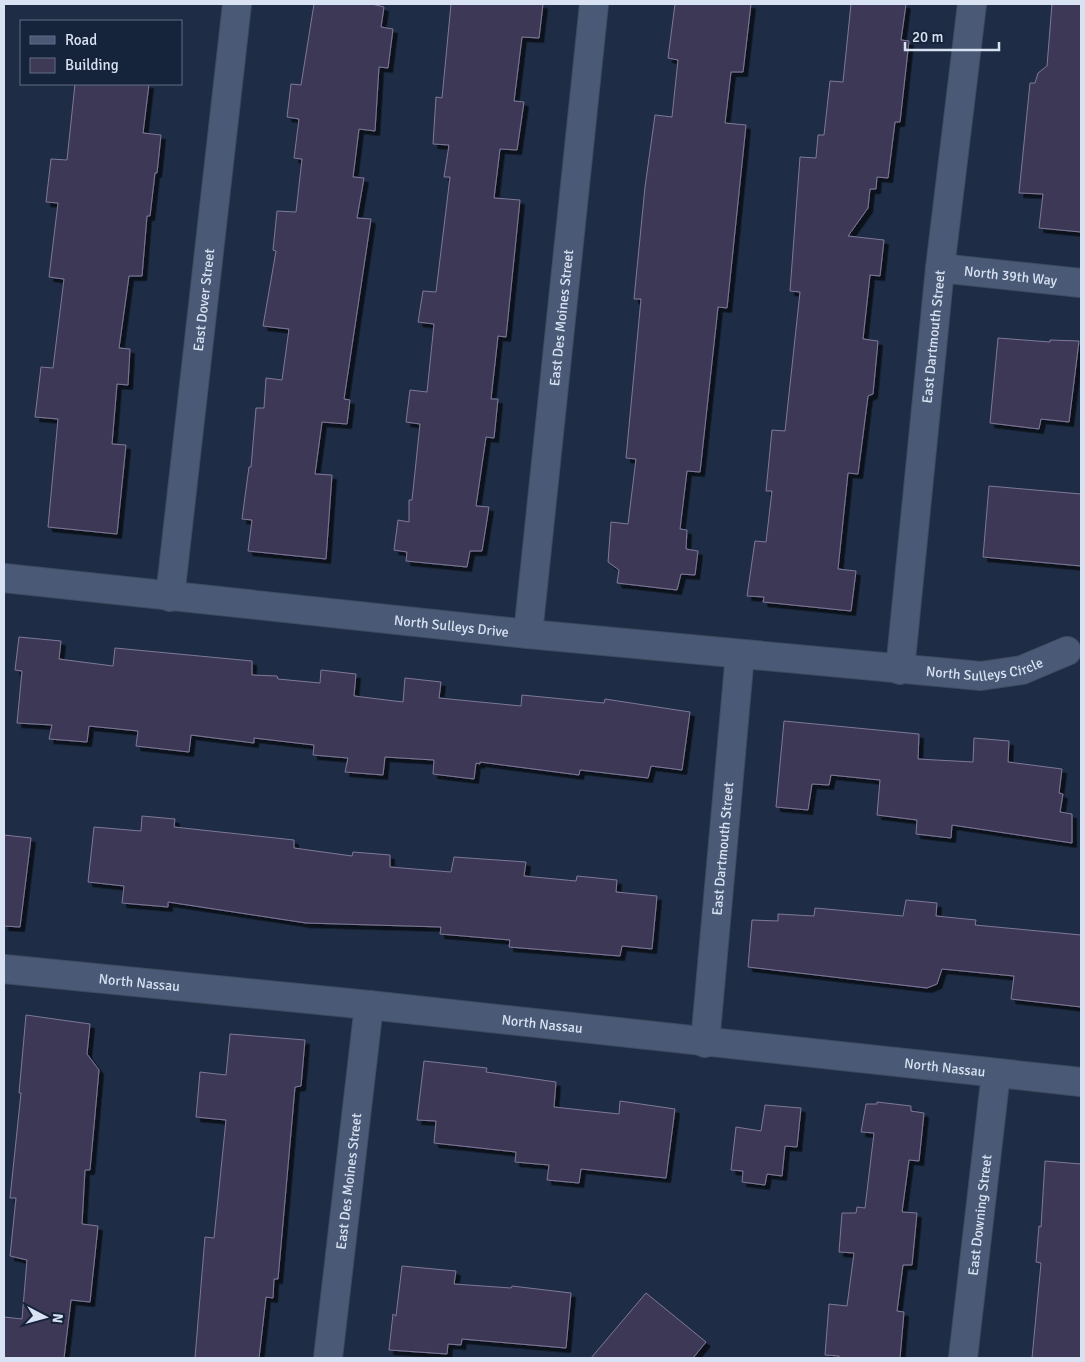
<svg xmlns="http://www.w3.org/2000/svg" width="1085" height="1362" viewBox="0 0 1085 1362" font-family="Signika,sans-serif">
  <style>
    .building { fill: #3e3955; stroke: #7e7898; filter: url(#shadow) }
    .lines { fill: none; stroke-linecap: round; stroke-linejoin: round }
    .minor-casing { stroke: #3e4a5f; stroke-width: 30 }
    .minor { stroke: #4a5a76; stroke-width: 28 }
    .labels { text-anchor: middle; stroke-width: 4; stroke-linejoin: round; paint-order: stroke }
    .street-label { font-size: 14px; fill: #d8e2f2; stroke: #15233b }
  </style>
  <defs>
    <filter id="shadow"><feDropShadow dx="4.5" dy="4.5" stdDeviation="0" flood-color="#0009"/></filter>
  </defs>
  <rect width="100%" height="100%" fill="#1e2d45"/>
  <g class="building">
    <path d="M 314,4 L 372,4 L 384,7 L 381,27 L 393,29 L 388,68 L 379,67 L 375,131 L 359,129 L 353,177 L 364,178 L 357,218 L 371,219 L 344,399 L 350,400 L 347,424 L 322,422 L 315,474 L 332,475 L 326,559 L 248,551 L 252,520 L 242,519 L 249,467 L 251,467 L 256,408 L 264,408 L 266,378 L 282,380 L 289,329 L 263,326 L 276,251 L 273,250 L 277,211 L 296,212 L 302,159 L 294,158 L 299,119 L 287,117 L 291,84 L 301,85 Z"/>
    <path d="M 451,4 L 543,4 L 539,38 L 522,37 L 514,101 L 524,102 L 517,150 L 500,149 L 494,198 L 520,200 L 506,337 L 498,336 L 491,399 L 498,399 L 494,438 L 486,437 L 476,506 L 489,507 L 482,551 L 470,551 L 467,567 L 406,561 L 407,552 L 394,550 L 398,520 L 409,522 L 409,500 L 412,500 L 420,424 L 406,422 L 410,390 L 427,392 L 434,324 L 418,322 L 423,291 L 436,292 L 450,177 L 444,177 L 449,145 L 433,144 L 436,97 L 442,98 Z"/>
    <path d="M 675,4 L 751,4 L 743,72 L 731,72 L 725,123 L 746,125 L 727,308 L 718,307 L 700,472 L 687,471 L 680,529 L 687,530 L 686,549 L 698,551 L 695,575 L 681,574 L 677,590 L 617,583 L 619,570 L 608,562 L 611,522 L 628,524 L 636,459 L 626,458 L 641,299 L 634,299 L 645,187 L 655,115 L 672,117 L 678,60 L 668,58 Z"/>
    <path d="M 851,4 L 906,4 L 901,40 L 909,41 L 900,122 L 895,122 L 888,178 L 877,177 L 876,189 L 870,189 L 868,208 L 848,236 L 884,240 L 880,276 L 870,275 L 863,339 L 878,341 L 873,394 L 868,396 L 858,474 L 848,473 L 838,569 L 856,571 L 851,611 L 763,602 L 764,597 L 747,596 L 755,541 L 766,542 L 772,491 L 766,491 L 772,430 L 785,431 L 800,292 L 790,291 L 800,157 L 816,158 L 818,135 L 824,135 L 830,81 L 843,82 Z"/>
    <path d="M 1052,4 L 1081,4 L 1081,232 L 1039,228 L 1043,194 L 1019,193 L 1030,83 L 1035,83 L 1038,73 L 1047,66 Z"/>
    <path d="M 75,84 L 149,84 L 143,133 L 161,135 L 157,173 L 155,173 L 150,216 L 147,216 L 142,276 L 129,276 L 119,348 L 130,349 L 128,385 L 117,384 L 112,444 L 126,445 L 117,534 L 48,527 L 58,419 L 35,417 L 41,367 L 53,368 L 64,279 L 49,277 L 58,203 L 46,202 L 51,159 L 67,160 Z"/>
    <path d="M 998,338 L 1050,342 L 1050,340 L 1079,341 L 1069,422 L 1041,419 L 1039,429 L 990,423 Z"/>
    <path d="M 989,486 L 1081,494 L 1081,566 L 983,557 Z"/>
    <path d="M 19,637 L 61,641 L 59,659 L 113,666 L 115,648 L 252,661 L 252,675 L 277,676 L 278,679 L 320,683 L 321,670 L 356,674 L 354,696 L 403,702 L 405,678 L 441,682 L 439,698 L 521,706 L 522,695 L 604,703 L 605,699 L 690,712 L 682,770 L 651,766 L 648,778 L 580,770 L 579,775 L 480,762 L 480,764 L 476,763 L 474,779 L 433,774 L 434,760 L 385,757 L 383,775 L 345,772 L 348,758 L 313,755 L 314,745 L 254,738 L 254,743 L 191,735 L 189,752 L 136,746 L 138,731 L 89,726 L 87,742 L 49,739 L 52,725 L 17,723 L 22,671 L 15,670 Z"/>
    <path d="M 784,721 L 919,734 L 918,759 L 973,762 L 974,738 L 1009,741 L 1008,762 L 1062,769 L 1059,793 L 1063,794 L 1060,812 L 1072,814 L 1072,843 L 952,825 L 951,838 L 916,834 L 917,820 L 877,815 L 880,780 L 831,775 L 829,785 L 812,784 L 808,810 L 776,807 Z"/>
    <path d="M 142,816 L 175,819 L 174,827 L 294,840 L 294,848 L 352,856 L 353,852 L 390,855 L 390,867 L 451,872 L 454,857 L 526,862 L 524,876 L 576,881 L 577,876 L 617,880 L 616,892 L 657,896 L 652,949 L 622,946 L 620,956 L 509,947 L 510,940 L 440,934 L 441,927 L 306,923 L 168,902 L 168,907 L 122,903 L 124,886 L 88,882 L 94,827 L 141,831 Z"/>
    <path d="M 4,835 L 31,838 L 20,927 L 4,926 Z"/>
    <path d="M 906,900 L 937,903 L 936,916 L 976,920 L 975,925 L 1081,935 L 1081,1007 L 1011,999 L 1014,976 L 942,969 L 937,984 L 927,988 L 748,967 L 752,920 L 778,921 L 778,914 L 814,916 L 815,908 L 903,916 Z"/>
    <path d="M 26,1015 L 90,1024 L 87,1054 L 99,1070 L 90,1170 L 85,1170 L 82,1224 L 98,1226 L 90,1302 L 71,1300 L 64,1358 L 4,1358 L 4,1317 L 22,1319 L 27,1260 L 10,1256 L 16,1198 L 10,1198 L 21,1093 L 19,1093 Z"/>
    <path d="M 230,1034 L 305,1040 L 301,1086 L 295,1087 L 278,1279 L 274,1279 L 273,1298 L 266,1297 L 259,1358 L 195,1358 L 205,1237 L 214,1238 L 226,1120 L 196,1117 L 200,1072 L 226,1075 Z"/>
    <path d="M 424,1061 L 487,1068 L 486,1072 L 556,1082 L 554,1107 L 619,1114 L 620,1101 L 675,1109 L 666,1178 L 581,1169 L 579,1183 L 547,1180 L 549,1165 L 515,1162 L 516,1152 L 434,1143 L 436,1121 L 417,1120 Z"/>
    <path d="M 877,1102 L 911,1106 L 911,1111 L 924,1113 L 919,1161 L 909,1160 L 902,1212 L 917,1213 L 912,1265 L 903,1265 L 897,1311 L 904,1312 L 900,1358 L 839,1358 L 839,1356 L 825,1355 L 829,1304 L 847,1306 L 854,1253 L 839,1252 L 842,1213 L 856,1213 L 857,1207 L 865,1208 L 874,1133 L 861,1132 L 866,1104 L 877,1104 Z"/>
    <path d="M 765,1105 L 801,1108 L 797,1147 L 785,1146 L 782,1176 L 767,1174 L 765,1185 L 742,1182 L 743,1171 L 731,1170 L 736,1127 L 761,1131 Z"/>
    <path d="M 1045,1161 L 1081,1164 L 1081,1358 L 1032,1358 L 1041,1263 L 1036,1262 L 1039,1226 L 1041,1227 Z"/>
    <path d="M 402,1266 L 456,1271 L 454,1284 L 511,1288 L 512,1286 L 571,1293 L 566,1348 L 462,1339 L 461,1345 L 448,1344 L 447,1354 L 389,1350 L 393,1314 L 396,1316 Z"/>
    <path d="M 646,1293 L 706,1342 L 693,1358 L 591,1358 Z"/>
  </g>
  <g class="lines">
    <g class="minor-casing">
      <g id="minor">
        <path id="s1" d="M 940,268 L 1081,283"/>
        <path id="s2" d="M 4,578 L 528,634 L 981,676 L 1022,670 L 1067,651"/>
        <path id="s3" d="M 170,597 L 237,4"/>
        <path id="s4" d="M 528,634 L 594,4"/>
        <path id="s5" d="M 900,670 L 940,268 L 972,4"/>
        <path id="s6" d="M 4,969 L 369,1005 L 1081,1082"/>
        <path id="s7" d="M 705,1043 L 740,654"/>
        <path id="s8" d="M 328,1358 L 369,1005"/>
        <path id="s9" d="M 963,1358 L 996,1073"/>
      </g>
    </g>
    <use href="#minor" class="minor"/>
  </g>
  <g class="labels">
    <g class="street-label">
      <text dy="5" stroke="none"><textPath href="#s1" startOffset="71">North 39th Way</textPath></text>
      <text dy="5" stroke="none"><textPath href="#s3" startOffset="299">East Dover Street</textPath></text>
      <text dy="5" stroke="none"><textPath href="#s4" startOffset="318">East Des Moines Street</textPath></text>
      <text dy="5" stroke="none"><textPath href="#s5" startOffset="335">East Dartmouth Street</textPath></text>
      <text dy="5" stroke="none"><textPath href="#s2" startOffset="450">North Sulleys Drive</textPath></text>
      <text dy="5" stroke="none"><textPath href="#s2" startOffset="986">North Sulleys Circle</textPath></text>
      <text dy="5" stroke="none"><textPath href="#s7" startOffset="195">East Dartmouth Street</textPath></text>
      <text dy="5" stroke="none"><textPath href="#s6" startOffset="136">North Nassau</textPath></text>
      <text dy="5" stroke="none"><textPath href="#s6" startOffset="541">North Nassau</textPath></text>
      <text dy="5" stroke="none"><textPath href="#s6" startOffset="946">North Nassau</textPath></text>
      <text dy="5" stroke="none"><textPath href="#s8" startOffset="178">East Des Moines Street</textPath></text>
      <text dy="5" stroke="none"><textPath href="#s9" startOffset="144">East Downing Street</textPath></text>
    </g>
  </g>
  <rect width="1085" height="1362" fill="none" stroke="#d8e2f2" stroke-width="10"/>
  <rect x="20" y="20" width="162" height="65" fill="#15233b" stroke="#636f84"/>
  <rect x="30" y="36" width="25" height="8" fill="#4a5a76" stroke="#636f84"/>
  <text x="65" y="45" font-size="15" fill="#d8e2f2">Road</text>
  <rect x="30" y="58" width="25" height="15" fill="#3e3955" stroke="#636f84"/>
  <text x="65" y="70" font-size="15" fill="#d8e2f2">Building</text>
  <g transform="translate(45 1317) rotate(96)" stroke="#15233b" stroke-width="4" paint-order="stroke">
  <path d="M0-4L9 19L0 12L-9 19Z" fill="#d8e2f2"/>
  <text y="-8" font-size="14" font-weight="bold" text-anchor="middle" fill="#d8e2f2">N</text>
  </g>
  <path d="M905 42v8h94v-8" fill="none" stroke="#d8e2f2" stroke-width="2.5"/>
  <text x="912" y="42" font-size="15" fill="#d8e2f2" stroke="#15233b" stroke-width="4" paint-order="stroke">20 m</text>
</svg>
